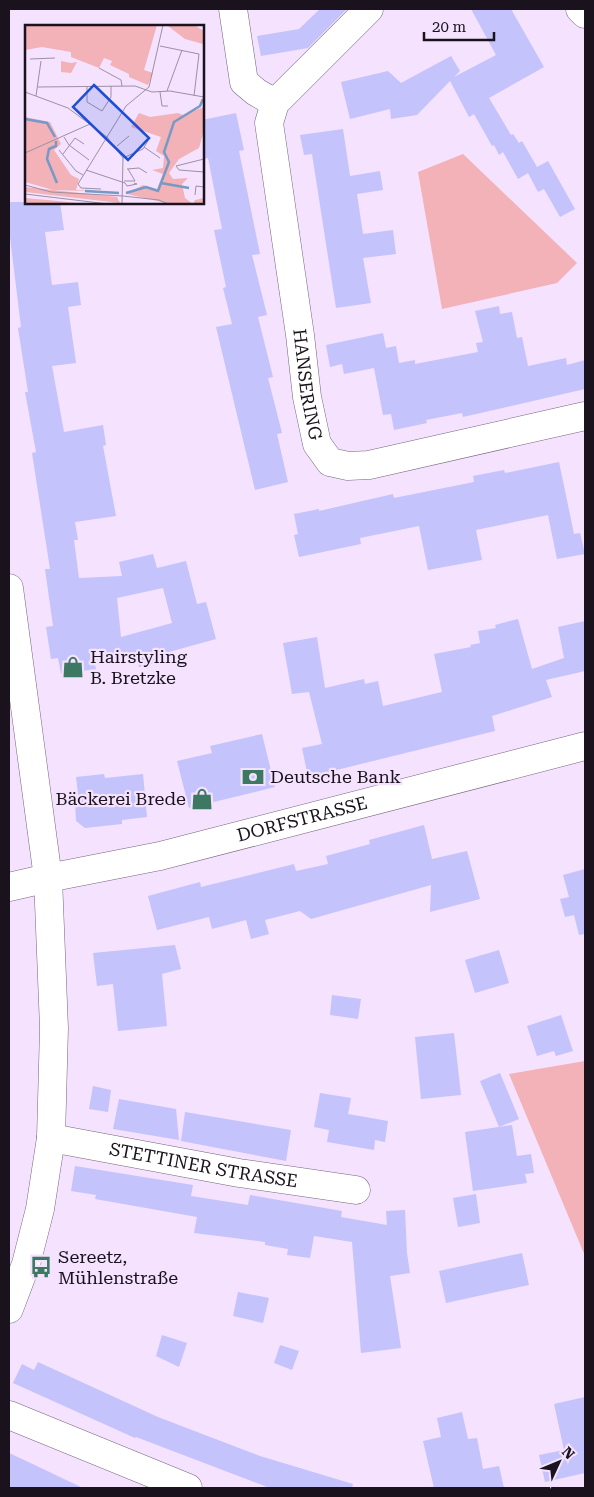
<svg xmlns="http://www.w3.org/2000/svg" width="594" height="1497" viewBox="0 0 594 1497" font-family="'Roboto Serif',serif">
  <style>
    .green { fill: #f2b2b7 }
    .building { fill: #c4c3fc; fill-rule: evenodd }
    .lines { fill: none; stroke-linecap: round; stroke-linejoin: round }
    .street-casing { stroke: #76657d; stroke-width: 29 }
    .secondary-casing { stroke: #76657d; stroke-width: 29 }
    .street { stroke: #fff; stroke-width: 28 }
    .secondary { stroke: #fff; stroke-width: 28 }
    .labels { text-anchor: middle; stroke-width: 4.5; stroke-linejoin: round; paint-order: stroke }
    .street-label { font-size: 18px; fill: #1a131d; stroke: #f5e2fe }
    .poi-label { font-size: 18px; fill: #1a131d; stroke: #f5e2fe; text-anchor: start }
    .inset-river { fill: none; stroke: #7699c7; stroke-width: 2.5 }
    .inset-road { fill: none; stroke: #9d8fa4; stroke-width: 1 }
    .view { fill: #1d4ed8; fill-opacity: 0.15; stroke: #1d4ed8; stroke-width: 2.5 }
    .inset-edge { fill: none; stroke: #1a131d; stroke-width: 2.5 }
  </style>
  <rect width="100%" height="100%" fill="#f5e2fe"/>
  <g class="green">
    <path d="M 463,154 L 577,263 L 557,283 L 442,309 L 418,172 Z"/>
    <path d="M 585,1061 L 585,1256 L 509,1074 Z"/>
  </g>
  <g class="building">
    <path d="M 320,9 L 347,9 L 308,48 L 261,56 L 257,36 L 299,29 Z"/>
    <path d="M 471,9 L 511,9 L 544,67 L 489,98 L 511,135 L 513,134 L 519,143 L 522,141 L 537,167 L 548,161 L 575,209 L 560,217 L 544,189 L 538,192 L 528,173 L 518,179 L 503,152 L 499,155 L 494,145 L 492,146 L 474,114 L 469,117 L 450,81 L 417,115 L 391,119 L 390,109 L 350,119 L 341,82 L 388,71 L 401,83 L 451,56 L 460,71 L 454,77 L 496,55 Z"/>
    <path d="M 236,113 L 244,150 L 239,151 L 260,254 L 252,255 L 267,315 L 258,317 L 273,377 L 268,378 L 282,433 L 277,434 L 288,482 L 255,490 L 216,327 L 232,324 L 223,288 L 226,287 L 214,230 L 222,229 L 208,158 L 202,159 L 202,120 Z"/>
    <path d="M 343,129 L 350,176 L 380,171 L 383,190 L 357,194 L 363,234 L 393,230 L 396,254 L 363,258 L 371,303 L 336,308 L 312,154 L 304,155 L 300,135 Z"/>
    <path d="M 9,202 L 60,202 L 64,230 L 45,232 L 52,285 L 78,282 L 81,305 L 68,307 L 76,363 L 52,366 L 64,432 L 103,425 L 106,445 L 103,446 L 116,516 L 75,522 L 78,540 L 74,540 L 79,578 L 122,576 L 119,562 L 153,554 L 157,568 L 186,561 L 197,604 L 206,602 L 216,639 L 158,655 L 160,662 L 139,667 L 136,657 L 94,660 L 96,669 L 61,674 L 58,658 L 51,659 L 46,627 L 53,626 L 45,569 L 50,569 L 32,453 L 36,452 L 25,392 L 28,392 L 18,328 L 21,327 L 9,229 ZM 163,588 L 172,623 L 121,637 L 117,598 Z"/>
    <path d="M 499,306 L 500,314 L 512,312 L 517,338 L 522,337 L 528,366 L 566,358 L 567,365 L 585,360 L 585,389 L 463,417 L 462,413 L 426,420 L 427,423 L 394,430 L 391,414 L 383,415 L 374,368 L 344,374 L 342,364 L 330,367 L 326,345 L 383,333 L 386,348 L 396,346 L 399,363 L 415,360 L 415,364 L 478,352 L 476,343 L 483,342 L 475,311 Z"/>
    <path d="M 559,462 L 574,534 L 580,533 L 585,554 L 557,559 L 548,515 L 476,530 L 482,560 L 428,570 L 419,526 L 360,538 L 361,544 L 299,557 L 294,535 L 298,534 L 294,514 L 319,509 L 319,511 L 393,494 L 394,498 L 474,482 L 473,476 L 504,470 L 505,473 Z"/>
    <path d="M 518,619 L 532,669 L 564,658 L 558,627 L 585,621 L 585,671 L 546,680 L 552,697 L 492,716 L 495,731 L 308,777 L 302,748 L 322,744 L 309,692 L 292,694 L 283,643 L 317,637 L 325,688 L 364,679 L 365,684 L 378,681 L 383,706 L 442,692 L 434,654 L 471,647 L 470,645 L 480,643 L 478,631 L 496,628 L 495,625 Z"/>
    <path d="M 262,734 L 275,787 L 189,808 L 177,761 L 212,753 L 210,746 Z"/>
    <path d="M 104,774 L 105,778 L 143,774 L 147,817 L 122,820 L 122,824 L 85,828 L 76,821 L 75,802 L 79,802 L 76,777 Z"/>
    <path d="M 424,825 L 432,859 L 467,851 L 480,899 L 430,912 L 431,885 L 311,919 L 300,911 L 265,920 L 269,934 L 251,939 L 246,920 L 212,929 L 209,917 L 157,930 L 148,896 L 200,882 L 201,887 L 294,864 L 296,871 L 328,864 L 326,856 L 370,844 L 369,840 Z"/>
    <path d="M 585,869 L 585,934 L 579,935 L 574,915 L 565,917 L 560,899 L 569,897 L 563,875 Z"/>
    <path d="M 175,945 L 181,969 L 162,974 L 167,1026 L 118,1031 L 113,984 L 97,986 L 93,953 Z"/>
    <path d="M 499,950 L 509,983 L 475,993 L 465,960 Z"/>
    <path d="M 332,995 L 361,999 L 358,1019 L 330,1015 Z"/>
    <path d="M 561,1015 L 573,1051 L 556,1056 L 554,1051 L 537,1056 L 527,1026 Z"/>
    <path d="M 454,1033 L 461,1095 L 421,1099 L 415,1037 Z"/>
    <path d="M 500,1073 L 519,1119 L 499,1127 L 480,1081 Z"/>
    <path d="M 93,1086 L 111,1090 L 108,1112 L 89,1109 Z"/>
    <path d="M 320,1093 L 351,1098 L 348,1114 L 388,1121 L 385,1142 L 375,1140 L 374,1150 L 327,1142 L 329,1130 L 314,1127 Z"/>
    <path d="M 119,1099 L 176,1109 L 179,1140 L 113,1129 Z"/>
    <path d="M 185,1112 L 291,1130 L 286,1161 L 181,1141 Z"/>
    <path d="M 512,1125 L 517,1156 L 531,1154 L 534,1173 L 525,1174 L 527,1183 L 473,1191 L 465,1132 Z"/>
    <path d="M 75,1166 L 193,1185 L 191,1196 L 248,1205 L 250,1195 L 342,1211 L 341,1217 L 387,1225 L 386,1211 L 405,1210 L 407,1253 L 410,1273 L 390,1276 L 401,1348 L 361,1353 L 352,1242 L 314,1236 L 310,1258 L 287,1255 L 288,1249 L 265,1245 L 265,1242 L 194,1233 L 197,1217 L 95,1199 L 96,1195 L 71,1191 Z"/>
    <path d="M 476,1194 L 480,1223 L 458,1227 L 453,1198 Z"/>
    <path d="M 522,1253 L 529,1285 L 446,1303 L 439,1271 Z"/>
    <path d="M 238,1292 L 269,1298 L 263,1323 L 233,1316 Z"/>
    <path d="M 162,1335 L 187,1343 L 179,1367 L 156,1356 Z"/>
    <path d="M 280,1345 L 299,1351 L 292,1370 L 274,1363 Z"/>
    <path d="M 38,1362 L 158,1417 L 260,1456 L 353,1484 L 352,1488 L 270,1488 L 136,1437 L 135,1438 L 13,1383 L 22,1364 L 34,1370 Z"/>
    <path d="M 585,1397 L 585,1473 L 545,1482 L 539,1455 L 564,1450 L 554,1404 Z"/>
    <path d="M 462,1412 L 468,1439 L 477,1438 L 483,1469 L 499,1466 L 504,1488 L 434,1488 L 423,1441 L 441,1437 L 437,1418 Z"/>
    <path d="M 9,1453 L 22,1459 L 83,1488 L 9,1488 Z"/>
  </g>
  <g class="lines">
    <g class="street-casing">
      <g id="street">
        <path d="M 233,9 L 244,82 L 256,92 L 275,103"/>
        <path id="s1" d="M 369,9 L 275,103 L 269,123 L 300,335 L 307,397 L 317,444 L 330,462 L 348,466 L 369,465 L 585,416"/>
        <path d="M 580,9 L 585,14"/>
        <path d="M 9,887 L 48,878"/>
        <path id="s2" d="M 51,1138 L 239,1173 L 356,1190"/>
        <path d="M 9,1415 L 188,1488"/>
      </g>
    </g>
    <g class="secondary-casing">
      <g id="secondary">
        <path d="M 9,588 L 48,878 L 54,1028 L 51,1138 L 40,1209 L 26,1264 L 9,1309"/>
        <path id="s3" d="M 48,878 L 160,856 L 585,746"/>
      </g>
    </g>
    <use href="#street" class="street"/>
    <use href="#secondary" class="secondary"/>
  </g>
  <defs>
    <g id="shop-bare" transform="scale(1.725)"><path d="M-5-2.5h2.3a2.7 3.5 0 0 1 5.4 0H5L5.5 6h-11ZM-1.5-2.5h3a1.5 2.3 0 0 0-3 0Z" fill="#3c7862" stroke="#f5e2fe" stroke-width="2.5" paint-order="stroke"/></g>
    <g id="bank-bare" transform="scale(1.725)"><path d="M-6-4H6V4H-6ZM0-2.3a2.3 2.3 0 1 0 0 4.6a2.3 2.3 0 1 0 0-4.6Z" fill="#3c7862" stroke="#f5e2fe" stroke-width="2.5" paint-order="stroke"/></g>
    <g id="bus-bare" transform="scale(1.725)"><path d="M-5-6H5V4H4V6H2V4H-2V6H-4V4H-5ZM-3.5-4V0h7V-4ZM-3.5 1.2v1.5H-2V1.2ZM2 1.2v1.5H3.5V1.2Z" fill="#3c7862" stroke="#f5e2fe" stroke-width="2.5" paint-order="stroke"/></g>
  </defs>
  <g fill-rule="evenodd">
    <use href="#shop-bare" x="73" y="667"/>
    <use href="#bank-bare" x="253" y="777"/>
    <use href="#shop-bare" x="202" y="799"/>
    <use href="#bus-bare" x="41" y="1267"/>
  </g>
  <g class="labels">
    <g class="street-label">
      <text dy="6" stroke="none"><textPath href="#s1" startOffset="418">HANSERING</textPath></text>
      <text dy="6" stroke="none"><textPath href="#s3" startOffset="261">DORFSTRASSE</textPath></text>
      <text dy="6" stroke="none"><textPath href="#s2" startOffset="155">STETTINER STRASSE</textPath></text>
    </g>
    <g class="poi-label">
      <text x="90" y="663">Hairstyling<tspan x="90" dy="21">B. Bretzke</tspan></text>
      <text x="270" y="783">Deutsche Bank</text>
      <text x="186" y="805" text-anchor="end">Bäckerei Brede</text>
      <text x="58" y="1263">Sereetz,<tspan x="58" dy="21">Mühlenstraße</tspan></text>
    </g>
  </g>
  <g transform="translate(25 25)">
    <rect width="179" height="179" fill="#f5e2fe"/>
    <path d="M 0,0 L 132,0 L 119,45 L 128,48 L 123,60 L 104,52 L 104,49 L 85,40 L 87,36 L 79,33 L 74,43 L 46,32 L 46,27 L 17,22 L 0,25 ZM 137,0 L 169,0 L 179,6 L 179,24 L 178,19 L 160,14 L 143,1 ZM 36,36 L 46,38 L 52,37 L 46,48 L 36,47 ZM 179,82 L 179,105 L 174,123 L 154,134 L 144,148 L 148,154 L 163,153 L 157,159 L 160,173 L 168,179 L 170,175 L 179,173 L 179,179 L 145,179 L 102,169 L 118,160 L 132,164 L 138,149 L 127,145 L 138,143 L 139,131 L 131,126 L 136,112 L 106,102 L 114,88 L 125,92 L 153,88 L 158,90 ZM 0,92 L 25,97 L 36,119 L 29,125 L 46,150 L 54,154 L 51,165 L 95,167 L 28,165 L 0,157 ZM 0,162 L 92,172 L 95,178 L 0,167 ZM 0,173 L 33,176 L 59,179 L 0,179 Z" fill="#f2b2b7"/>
    <path class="inset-river" d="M 0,94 L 22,98 L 30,112M 31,116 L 31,121 L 24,124 L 22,134 L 32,158M 136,158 L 164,163M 60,166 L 94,168M 101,168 L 121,162 L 133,166 L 144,137 L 139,127 L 149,97 L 175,81 L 178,74"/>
    <path class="inset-road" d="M 135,21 L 174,29 L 169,71M 5,34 L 30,33M 74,43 L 96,55 L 97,61M 62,61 L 62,77 L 77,86 L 86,72 L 86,61M 13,62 L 110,61 L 127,67 L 145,66 L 179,72M 142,66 L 157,25M 0,67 L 43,83 L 82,112 L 53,159 L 56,163 L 76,164M 135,67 L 137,81 L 143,81M 11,71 L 16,36M 39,112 L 44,120 L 64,135M 92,121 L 104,111M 119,122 L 135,133M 34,125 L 51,146 L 58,150M 0,128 L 65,99M 38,129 L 50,113 L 59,119M 98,133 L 118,124 L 124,114M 179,134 L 151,141 L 154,145 L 179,147M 102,144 L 114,143 L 122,148M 61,145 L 100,158 L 102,161 L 112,159 L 109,158M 99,156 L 110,156 L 103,144M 0,160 L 26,167 L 98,171M 0,169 L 83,179M 170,170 L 171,161 L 179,162M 98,171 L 134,175 L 143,179M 97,179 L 98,133 L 82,112 L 101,81 L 124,62 L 138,0"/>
    <path class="view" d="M 69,60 L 124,113 L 103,135 L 48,82 Z"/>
    <rect width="179" height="179" class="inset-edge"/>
  </g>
  <rect width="594" height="1497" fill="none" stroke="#1a131d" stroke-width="20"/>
  <g transform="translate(559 1462) rotate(46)" stroke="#f5e2fe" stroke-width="4" paint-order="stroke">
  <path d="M0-4L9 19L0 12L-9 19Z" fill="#1a131d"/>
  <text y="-8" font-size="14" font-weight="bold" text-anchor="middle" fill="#1a131d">N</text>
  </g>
  <path d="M424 32v8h70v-8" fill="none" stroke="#1a131d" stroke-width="2.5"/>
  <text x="432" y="32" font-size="15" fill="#1a131d" stroke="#f5e2fe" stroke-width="4" paint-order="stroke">20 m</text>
</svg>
